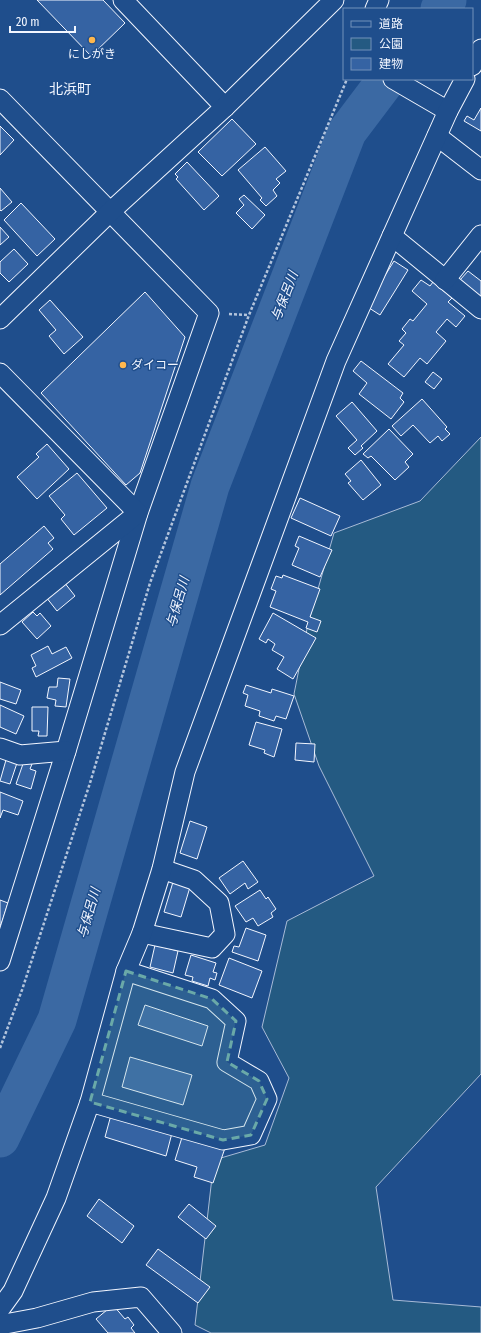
<svg xmlns="http://www.w3.org/2000/svg" width="481" height="1333" viewBox="0 0 481 1333" font-family="'Fira Sans Condensed','Noto Sans JP',sans-serif">
  <style>
    .green { fill: #245a82; stroke: #a8bbd7 }
    .lines { fill: none; stroke-linecap: round; stroke-linejoin: round }
    .river { stroke: #3b69a3; stroke-width: 39 }
    .building { fill: #3563a3; stroke: #f2f6ff }
    .minor-casing { stroke: #f2f6ff; stroke-width: 21 }
    .path { stroke: #b3c4dc; stroke-width: 2.5; stroke-dasharray: 3 2; stroke-linecap: butt }
    .minor { stroke: #1f4e8c; stroke-width: 19 }
    .marked { fill: #6aa9a8; fill-opacity: 0.2; stroke: #6aa9a8; stroke-width: 3; stroke-dasharray: 8 5; stroke-linejoin: round }
    .poi-dot { fill: #ffb74d; stroke: #1f4e8c; stroke-width: 1.5 }
    .labels { text-anchor: middle; stroke-width: 3; stroke-linejoin: round; paint-order: stroke }
    .poi-label { font-size: 12px; fill: #f2f6ff; stroke: #1f4e8c }
    .water-label { font-size: 13px; font-style: italic; fill: #f2f6ff; stroke: #1f4e8c }
    .quarter-label { font-size: 14px; fill: #f2f6ff; stroke: #1f4e8c }
  </style>
  <rect width="100%" height="100%" fill="#1f4e8c"/>
  <path class="green" d="M 481,437 L 481,1074 L 376,1187 L 393,1300 L 481,1307 L 481,1333 L 211,1333 L 195,1325 L 214,1160 L 265,1145 L 289,1078 L 262,1027 L 287,921 L 374,876 L 319,766 L 294,694 L 308,624 L 334,533 L 420,501 Z"/>
  <g class="lines">
    <g class="river">
      <path d="M 440,9 L 447,0"/>
      <path d="M 0,1138 L 57,1020 L 210,486 L 347,132 L 387,79"/>
    </g>
  </g>
  <g class="building">
    <path d="M 37,0 L 103,0 L 125,23 L 91,56 Z"/>
    <path d="M 481,108 L 481,131 L 464,121 L 467,116 L 474,120 Z"/>
    <path d="M 232,119 L 256,144 L 222,176 L 198,152 Z"/>
    <path d="M 0,126 L 14,140 L 0,155 Z"/>
    <path d="M 265,147 L 286,171 L 276,179 L 280,183 L 273,190 L 277,196 L 266,206 L 260,200 L 262,198 L 238,170 Z"/>
    <path d="M 187,162 L 219,196 L 204,210 L 176,179 L 178,177 L 175,174 Z"/>
    <path d="M 0,188 L 12,202 L 1,211 L 0,210 Z"/>
    <path d="M 244,195 L 265,215 L 252,229 L 236,213 L 244,205 L 239,199 Z"/>
    <path d="M 21,203 L 55,239 L 37,256 L 4,220 Z"/>
    <path d="M 0,227 L 9,237 L 0,245 Z"/>
    <path d="M 14,249 L 28,264 L 9,282 L 0,273 L 0,262 Z"/>
    <path d="M 394,261 L 408,270 L 380,315 L 366,306 Z"/>
    <path d="M 468,271 L 481,281 L 481,297 L 460,280 Z"/>
    <path d="M 421,280 L 430,286 L 433,282 L 452,298 L 448,302 L 465,316 L 456,327 L 447,319 L 436,332 L 446,341 L 427,364 L 420,358 L 404,377 L 388,364 L 404,345 L 399,341 L 406,333 L 402,329 L 410,319 L 413,321 L 427,304 L 412,291 Z"/>
    <path d="M 145,292 L 185,337 L 140,473 L 126,485 L 41,393 Z"/>
    <path d="M 50,300 L 83,337 L 64,354 L 49,336 L 56,330 L 39,310 Z"/>
    <path d="M 361,361 L 403,393 L 400,398 L 404,402 L 391,419 L 359,394 L 367,383 L 353,371 Z"/>
    <path d="M 433,372 L 442,379 L 434,389 L 425,382 Z"/>
    <path d="M 422,399 L 447,427 L 445,429 L 450,434 L 442,441 L 438,436 L 430,443 L 413,425 L 401,436 L 392,426 Z"/>
    <path d="M 352,402 L 377,431 L 361,446 L 363,448 L 355,455 L 348,448 L 357,440 L 336,416 Z"/>
    <path d="M 389,429 L 413,454 L 405,462 L 409,467 L 395,480 L 371,456 L 368,458 L 363,454 Z"/>
    <path d="M 47,444 L 69,469 L 37,499 L 17,477 L 39,457 L 36,454 Z"/>
    <path d="M 361,460 L 381,485 L 363,500 L 348,483 L 351,481 L 345,474 Z"/>
    <path d="M 77,473 L 107,508 L 74,535 L 61,519 L 65,515 L 49,496 Z"/>
    <path d="M 300,498 L 340,516 L 331,536 L 291,518 Z"/>
    <path d="M 44,526 L 54,538 L 48,543 L 53,549 L 0,595 L 0,564 Z"/>
    <path d="M 299,536 L 332,550 L 320,577 L 292,565 L 299,548 L 295,546 Z"/>
    <path d="M 283,575 L 320,589 L 310,617 L 321,621 L 317,632 L 306,628 L 308,622 L 270,607 L 276,591 L 271,589 L 276,576 L 282,578 Z"/>
    <path d="M 64,582 L 75,596 L 57,611 L 46,597 Z"/>
    <path d="M 33,612 L 37,616 L 40,613 L 51,626 L 37,639 L 22,622 Z"/>
    <path d="M 273,613 L 316,638 L 293,679 L 277,669 L 284,657 L 272,650 L 275,644 L 268,639 L 266,643 L 259,639 Z"/>
    <path d="M 48,646 L 52,654 L 66,647 L 72,658 L 36,677 L 32,668 L 36,666 L 31,655 Z"/>
    <path d="M 58,678 L 70,679 L 66,707 L 55,706 L 56,700 L 47,698 L 49,687 L 57,687 Z"/>
    <path d="M 0,682 L 21,690 L 16,704 L 0,699 Z"/>
    <path d="M 246,685 L 271,693 L 272,689 L 294,696 L 286,719 L 276,716 L 274,721 L 259,716 L 260,711 L 245,706 L 248,695 L 243,693 Z"/>
    <path d="M 0,705 L 24,716 L 16,734 L 0,727 Z"/>
    <path d="M 32,707 L 48,707 L 47,736 L 38,736 L 39,731 L 32,731 Z"/>
    <path d="M 256,722 L 282,729 L 274,757 L 264,753 L 265,750 L 249,745 Z"/>
    <path d="M 296,743 L 315,744 L 314,762 L 295,760 Z"/>
    <path d="M 6,760 L 17,763 L 10,784 L 0,781 Z"/>
    <path d="M 24,761 L 32,764 L 30,769 L 36,771 L 31,789 L 16,784 Z"/>
    <path d="M 0,792 L 23,801 L 18,815 L 3,810 L 0,818 Z"/>
    <path d="M 190,821 L 207,827 L 197,859 L 180,853 Z"/>
    <path d="M 243,861 L 258,882 L 248,889 L 245,883 L 230,894 L 219,878 Z"/>
    <path d="M 173,882 L 190,887 L 181,917 L 164,912 Z"/>
    <path d="M 260,890 L 266,899 L 268,897 L 276,909 L 271,913 L 273,917 L 258,926 L 253,918 L 246,922 L 235,906 Z"/>
    <path d="M 0,900 L 8,903 L 1,925 L 0,925 Z"/>
    <path d="M 246,928 L 266,935 L 258,961 L 232,952 L 234,946 L 239,947 Z"/>
    <path d="M 155,945 L 178,951 L 173,973 L 150,967 Z"/>
    <path d="M 191,955 L 216,963 L 213,972 L 217,973 L 215,980 L 210,978 L 208,986 L 192,981 L 193,977 L 185,975 Z"/>
    <path d="M 229,958 L 262,971 L 252,998 L 219,985 Z"/>
    <path d="M 145,1005 L 208,1026 L 202,1046 L 138,1025 Z"/>
    <path d="M 130,1057 L 192,1075 L 183,1105 L 122,1087 Z"/>
    <path d="M 111,1115 L 172,1133 L 166,1156 L 105,1137 Z"/>
    <path d="M 183,1134 L 225,1148 L 213,1183 L 194,1177 L 197,1167 L 175,1160 Z"/>
    <path d="M 99,1199 L 134,1226 L 122,1243 L 87,1216 Z"/>
    <path d="M 189,1204 L 216,1226 L 206,1239 L 178,1217 Z"/>
    <path d="M 158,1249 L 210,1287 L 198,1303 L 146,1265 Z"/>
    <path d="M 113,1305 L 125,1319 L 128,1317 L 134,1325 L 131,1328 L 135,1333 L 108,1333 L 96,1319 Z"/>
  </g>
  <g class="lines">
    <g class="minor-casing">
      <g id="minor">
        <path d="M 123,0 L 225,107"/>
        <path d="M 375,9 L 379,0"/>
        <path d="M 472,66 L 481,49"/>
        <path d="M 393,79 L 448,111"/>
        <path d="M 0,99 L 209,313 L 138,513 L 66,751 L 0,961"/>
        <path d="M 437,136 L 481,170"/>
        <path d="M 392,236 L 481,309"/>
        <path d="M 445,280 L 481,235"/>
        <path d="M 0,319 L 110,212 L 225,107 L 334,0"/>
        <path d="M 0,373 L 138,513 L 0,625"/>
        <path d="M 0,748 L 20,755 L 66,751"/>
        <path d="M 142,933 L 212,948 L 225,934 L 219,903 L 194,880 L 162,869"/>
        <path d="M 90,1102 L 223,1140 L 251,1135 L 267,1099 L 259,1081 L 227,1062 L 236,1021 L 212,999 L 126,971"/>
        <path d="M 0,1309 L 13,1291 L 56,1198 L 90,1102 L 126,971 L 142,933 L 162,869 L 185,772 L 336,361 L 448,111 L 465,79"/>
        <path d="M 0,1325 L 37,1318 L 93,1302 L 141,1297 L 172,1333"/>
      </g>
    </g>
    <g class="path">
      <path d="M 229,314 L 249,315"/>
      <path d="M 0,1048 L 22,990 L 90,783 L 150,583 L 249,315 L 347,79"/>
    </g>
    <use href="#minor" class="minor"/>
  </g>
  <path class="marked" d="M 126,971 L 212,999 L 236,1021 L 227,1062 L 259,1081 L 267,1099 L 251,1135 L 223,1140 L 90,1102 Z"/>
  <g class="poi-dot">
    <circle cx="92" cy="40" r="4"/>
    <circle cx="123" cy="365" r="4"/>
  </g>
  <g class="labels">
    <g class="poi-label">
      <text x="92" y="58">にしがき</text>
      <text x="131" y="369" text-anchor="start">ダイコー</text>
    </g>
    <g class="water-label">
      <text transform="translate(284 296) rotate(-69)" y="5">与保呂川</text>
      <text transform="translate(177 602) rotate(-74)" y="5">与保呂川</text>
      <text transform="translate(88 913) rotate(-74)" y="5">与保呂川</text>
    </g>
    <g class="quarter-label">
      <text x="70" y="94">北浜町</text>
    </g>
  </g>
  <rect x="343" y="8" width="130" height="72" fill="#1f4e8c" stroke="#7391ba"/>
  <rect x="351" y="21" width="20" height="6" fill="#1f4e8c" stroke="#7391ba"/>
  <text x="379" y="28" font-size="12" fill="#f2f6ff">道路</text>
  <rect x="351" y="38" width="20" height="12" fill="#245a82" stroke="#7391ba"/>
  <text x="379" y="48" font-size="12" fill="#f2f6ff">公園</text>
  <rect x="351" y="58" width="20" height="12" fill="#3563a3" stroke="#7391ba"/>
  <text x="379" y="68" font-size="12" fill="#f2f6ff">建物</text>
  <path d="M10 26v6h65v-6" fill="none" stroke="#f2f6ff" stroke-width="2"/>
  <text x="16" y="26" font-size="12" fill="#f2f6ff" stroke="#1f4e8c" stroke-width="3" paint-order="stroke">20 m</text>
</svg>
